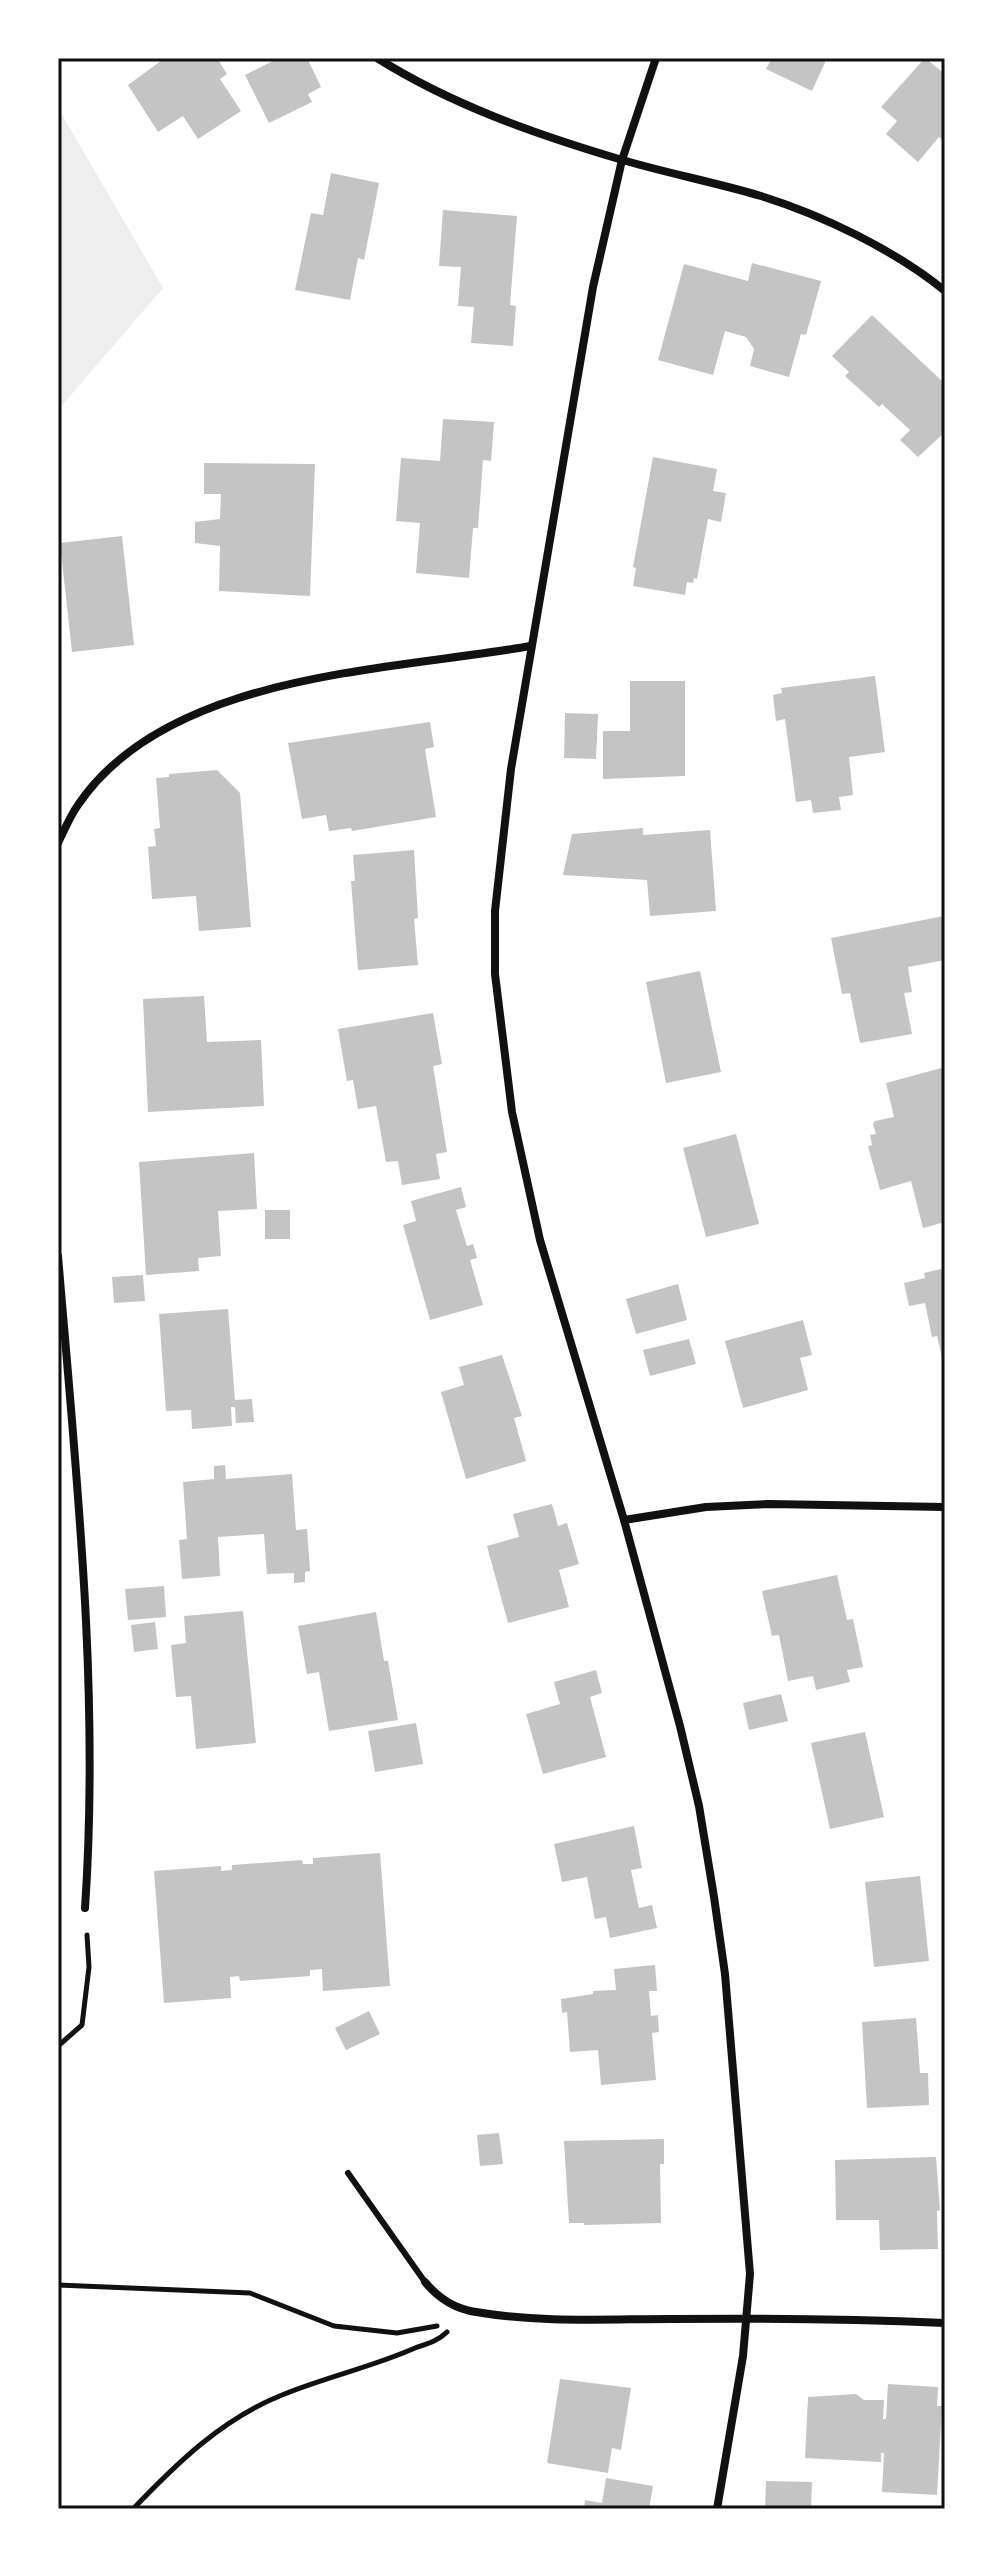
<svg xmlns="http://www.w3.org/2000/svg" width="1003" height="2567" viewBox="0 0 1003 2567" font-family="Inter,sans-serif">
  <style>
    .green { fill: #eee }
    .building { fill: #c4c4c4 }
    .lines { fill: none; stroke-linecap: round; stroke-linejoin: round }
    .path { stroke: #111; stroke-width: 5 }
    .service { stroke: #111; stroke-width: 6 }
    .minor { stroke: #111; stroke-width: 8 }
    .neatline { fill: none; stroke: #111; stroke-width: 3 }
  </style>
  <rect width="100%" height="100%" fill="#fff"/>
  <path class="green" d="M 58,108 L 163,288 L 58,410 Z"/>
  <g class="building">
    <path d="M 165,58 L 217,58 L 227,74 L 220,79 L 241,111 L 198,139 L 183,116 L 158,132 L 128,85 Z"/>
    <path d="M 279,58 L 307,58 L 321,87 L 308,94 L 312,102 L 269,123 L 245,75 Z"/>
    <path d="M 772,58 L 827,58 L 812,91 L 766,69 Z"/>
    <path d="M 925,58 L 945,74 L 945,142 L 939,137 L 918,162 L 886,134 L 897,121 L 881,107 Z"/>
    <path d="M 331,173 L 379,183 L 364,260 L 358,258 L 350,300 L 295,290 L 311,213 L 323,215 Z"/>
    <path d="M 443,210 L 517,216 L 510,305 L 516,306 L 513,346 L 471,343 L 474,307 L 458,306 L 461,267 L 439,266 Z"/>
    <path d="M 752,263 L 821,281 L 806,335 L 801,334 L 789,377 L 750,366 L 754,349 L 746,337 L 725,331 L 713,375 L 658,360 L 684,264 L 748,281 Z"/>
    <path d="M 872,315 L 945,384 L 945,432 L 918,457 L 900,440 L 910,430 L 882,404 L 879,407 L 845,376 L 849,372 L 832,356 Z"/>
    <path d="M 443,419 L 494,422 L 491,461 L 483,460 L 478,528 L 473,528 L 469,578 L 416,573 L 420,523 L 396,521 L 401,458 L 440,461 Z"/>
    <path d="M 653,457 L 717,469 L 713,491 L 726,493 L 721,522 L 708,519 L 697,579 L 694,578 L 693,583 L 687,582 L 685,595 L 633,586 L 636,568 L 633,567 Z"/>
    <path d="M 204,463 L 315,464 L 310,596 L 219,591 L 220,546 L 195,543 L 195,522 L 220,519 L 221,494 L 204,494 Z"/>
    <path d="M 122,536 L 134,645 L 72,652 L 60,543 Z"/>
    <path d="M 875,676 L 885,752 L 849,757 L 853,795 L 839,797 L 841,810 L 813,813 L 811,800 L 796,802 L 785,719 L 776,721 L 773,695 L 782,693 L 781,688 Z"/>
    <path d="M 630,681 L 685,681 L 685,776 L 603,779 L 603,731 L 630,731 Z"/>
    <path d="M 565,713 L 598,714 L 596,759 L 564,758 Z"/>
    <path d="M 430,722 L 434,747 L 425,749 L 436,817 L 352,831 L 351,828 L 329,831 L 326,815 L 302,819 L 288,743 Z"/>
    <path d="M 217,770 L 240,793 L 251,927 L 199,931 L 196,896 L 152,899 L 148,847 L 156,846 L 154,829 L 160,828 L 156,778 L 169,777 L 169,774 Z"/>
    <path d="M 643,828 L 643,835 L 710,830 L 716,911 L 650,916 L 647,880 L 563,875 L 572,834 Z"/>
    <path d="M 414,850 L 418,918 L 414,919 L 418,965 L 358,970 L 351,881 L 355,881 L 353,855 Z"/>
    <path d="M 944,916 L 945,960 L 908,967 L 912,992 L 904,993 L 912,1034 L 860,1043 L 850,993 L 842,994 L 831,938 Z"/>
    <path d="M 700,971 L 721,1072 L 666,1083 L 646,982 Z"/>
    <path d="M 204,996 L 207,1042 L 261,1040 L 264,1106 L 148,1112 L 143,999 Z"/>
    <path d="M 433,1013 L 442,1064 L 433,1066 L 447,1152 L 436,1154 L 440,1179 L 402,1185 L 398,1161 L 386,1162 L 376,1106 L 358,1109 L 353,1080 L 347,1081 L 338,1029 Z"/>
    <path d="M 945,1067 L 945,1222 L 923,1228 L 911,1181 L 880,1190 L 868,1146 L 872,1145 L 870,1135 L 876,1134 L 873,1124 L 875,1121 L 894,1117 L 886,1083 Z"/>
    <path d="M 736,1134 L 759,1224 L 706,1237 L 683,1148 Z"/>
    <path d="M 254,1153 L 257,1209 L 218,1211 L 221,1256 L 198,1258 L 199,1271 L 146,1275 L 139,1162 Z"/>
    <path d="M 461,1187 L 466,1207 L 456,1210 L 467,1246 L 473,1244 L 477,1258 L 470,1260 L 483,1305 L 430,1320 L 403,1225 L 416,1221 L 411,1201 Z"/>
    <rect x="265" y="1210" width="25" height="29"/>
    <path d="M 945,1268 L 945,1366 L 944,1366 L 937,1336 L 932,1337 L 925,1303 L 909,1306 L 904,1283 L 925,1278 L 924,1273 Z"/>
    <path d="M 143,1275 L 145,1301 L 114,1303 L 112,1277 Z"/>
    <path d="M 678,1284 L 687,1320 L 636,1334 L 626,1299 Z"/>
    <path d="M 228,1309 L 235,1400 L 252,1399 L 254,1422 L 236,1423 L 235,1407 L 231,1407 L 232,1426 L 192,1429 L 191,1410 L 166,1411 L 159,1314 Z"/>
    <path d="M 803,1320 L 812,1355 L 800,1358 L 808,1390 L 743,1408 L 725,1341 Z"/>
    <path d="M 689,1339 L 696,1364 L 650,1376 L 643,1350 Z"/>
    <path d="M 502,1355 L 522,1416 L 514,1418 L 526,1461 L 466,1479 L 441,1392 L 464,1385 L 459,1367 Z"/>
    <path d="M 225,1465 L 226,1479 L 292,1474 L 296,1530 L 307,1529 L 310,1571 L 305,1572 L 305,1582 L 294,1583 L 294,1573 L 267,1574 L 264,1534 L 218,1537 L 220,1576 L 182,1579 L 179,1540 L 187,1539 L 183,1482 L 214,1479 L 214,1466 Z"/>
    <path d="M 552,1504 L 558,1526 L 567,1523 L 579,1564 L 559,1570 L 569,1607 L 508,1623 L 487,1546 L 519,1537 L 513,1514 Z"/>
    <path d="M 837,1575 L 847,1620 L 853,1619 L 863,1667 L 847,1670 L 850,1682 L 816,1690 L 813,1676 L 788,1681 L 779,1635 L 772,1636 L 762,1591 Z"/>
    <path d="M 164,1586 L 166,1617 L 128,1620 L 125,1589 Z"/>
    <path d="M 243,1611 L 256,1743 L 196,1749 L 191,1696 L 176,1697 L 171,1645 L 186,1643 L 184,1616 Z"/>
    <path d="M 376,1612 L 384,1661 L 388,1661 L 398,1720 L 329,1731 L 319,1672 L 307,1674 L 298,1626 Z"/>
    <path d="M 155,1622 L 158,1649 L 134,1652 L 131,1625 Z"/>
    <path d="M 596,1670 L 602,1693 L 590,1697 L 606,1757 L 543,1774 L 526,1714 L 560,1704 L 554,1682 Z"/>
    <path d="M 781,1694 L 788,1721 L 749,1730 L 743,1703 Z"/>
    <path d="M 416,1723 L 423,1764 L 375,1772 L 368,1731 Z"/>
    <path d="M 865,1732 L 884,1817 L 830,1829 L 811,1743 Z"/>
    <path d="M 634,1826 L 642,1868 L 631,1870 L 639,1908 L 652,1905 L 657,1928 L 610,1938 L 606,1917 L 595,1919 L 587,1877 L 562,1882 L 554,1844 Z"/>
    <path d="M 380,1853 L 390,1986 L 323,1991 L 322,1969 L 310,1970 L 310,1976 L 240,1981 L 239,1976 L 230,1977 L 231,1998 L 164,2003 L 154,1871 L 221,1866 L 221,1871 L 232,1870 L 232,1865 L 302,1860 L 303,1864 L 313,1864 L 313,1858 Z"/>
    <path d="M 920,1876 L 929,1961 L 874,1967 L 865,1882 Z"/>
    <path d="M 655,1965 L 657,1991 L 649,1991 L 651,2016 L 658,2015 L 659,2032 L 652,2033 L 656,2080 L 601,2085 L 598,2050 L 570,2052 L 567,2012 L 562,2013 L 561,1999 L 593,1994 L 593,1991 L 616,1990 L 614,1969 Z"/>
    <path d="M 369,2011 L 380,2034 L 346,2050 L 335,2028 Z"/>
    <path d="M 916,2018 L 920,2073 L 928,2073 L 929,2105 L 867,2108 L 862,2022 Z"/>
    <path d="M 499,2133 L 503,2164 L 480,2166 L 477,2135 Z"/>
    <path d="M 664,2139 L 664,2164 L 660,2164 L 661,2223 L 584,2225 L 584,2223 L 569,2223 L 564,2141 Z"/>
    <path d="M 936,2157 L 940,2210 L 937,2211 L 938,2249 L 880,2250 L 879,2220 L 836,2220 L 835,2160 Z"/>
    <path d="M 560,2379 L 631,2388 L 621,2450 L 612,2448 L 608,2473 L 547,2463 Z"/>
    <path d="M 888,2384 L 938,2387 L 937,2406 L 942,2406 L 937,2495 L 882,2492 L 884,2453 L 881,2453 L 881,2462 L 805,2458 L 808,2397 L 856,2394 L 864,2400 L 884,2400 L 883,2419 L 886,2419 Z"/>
    <path d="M 606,2478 L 653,2486 L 649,2509 L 584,2509 L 585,2500 L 602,2503 Z"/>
    <path d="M 766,2481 L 812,2482 L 811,2509 L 765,2509 Z"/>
  </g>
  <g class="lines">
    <g class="path">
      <path d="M 58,2046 L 82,2025 L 89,1967 L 87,1935"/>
      <path d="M 58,2285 L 250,2293 L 334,2326 L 397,2333 L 437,2326"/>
      <path d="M 133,2509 C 177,2463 222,2419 282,2395 C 326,2377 372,2367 415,2348 C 426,2344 438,2341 447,2332"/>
    </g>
    <path class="service" d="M 348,2173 L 425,2282"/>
    <g class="minor">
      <path d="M 377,58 C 452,105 535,134 619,159 C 666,173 714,182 761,196 C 822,215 895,250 945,291"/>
      <path d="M 656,58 L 622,160 L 593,287 L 511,769 L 495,911 L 495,974 L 512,1112 L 540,1240 L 624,1520 L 680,1726 L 699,1806 L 714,1897 L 725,1974 L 750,2274 L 743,2356 L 717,2509"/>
      <path d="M 58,843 C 64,831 70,816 78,805 C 167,673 388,671 531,646"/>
      <path d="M 58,1256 C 76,1473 100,1690 85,1908"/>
      <path d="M 624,1520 L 706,1507 L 769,1504 L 945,1507"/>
      <path d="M 425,2282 C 439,2299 455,2309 476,2312 C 540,2323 607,2319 671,2319 C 762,2318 854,2319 945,2323"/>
    </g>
  </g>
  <rect width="1003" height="2567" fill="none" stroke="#ffffff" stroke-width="120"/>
  <rect x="60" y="60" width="883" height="2447" class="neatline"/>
</svg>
